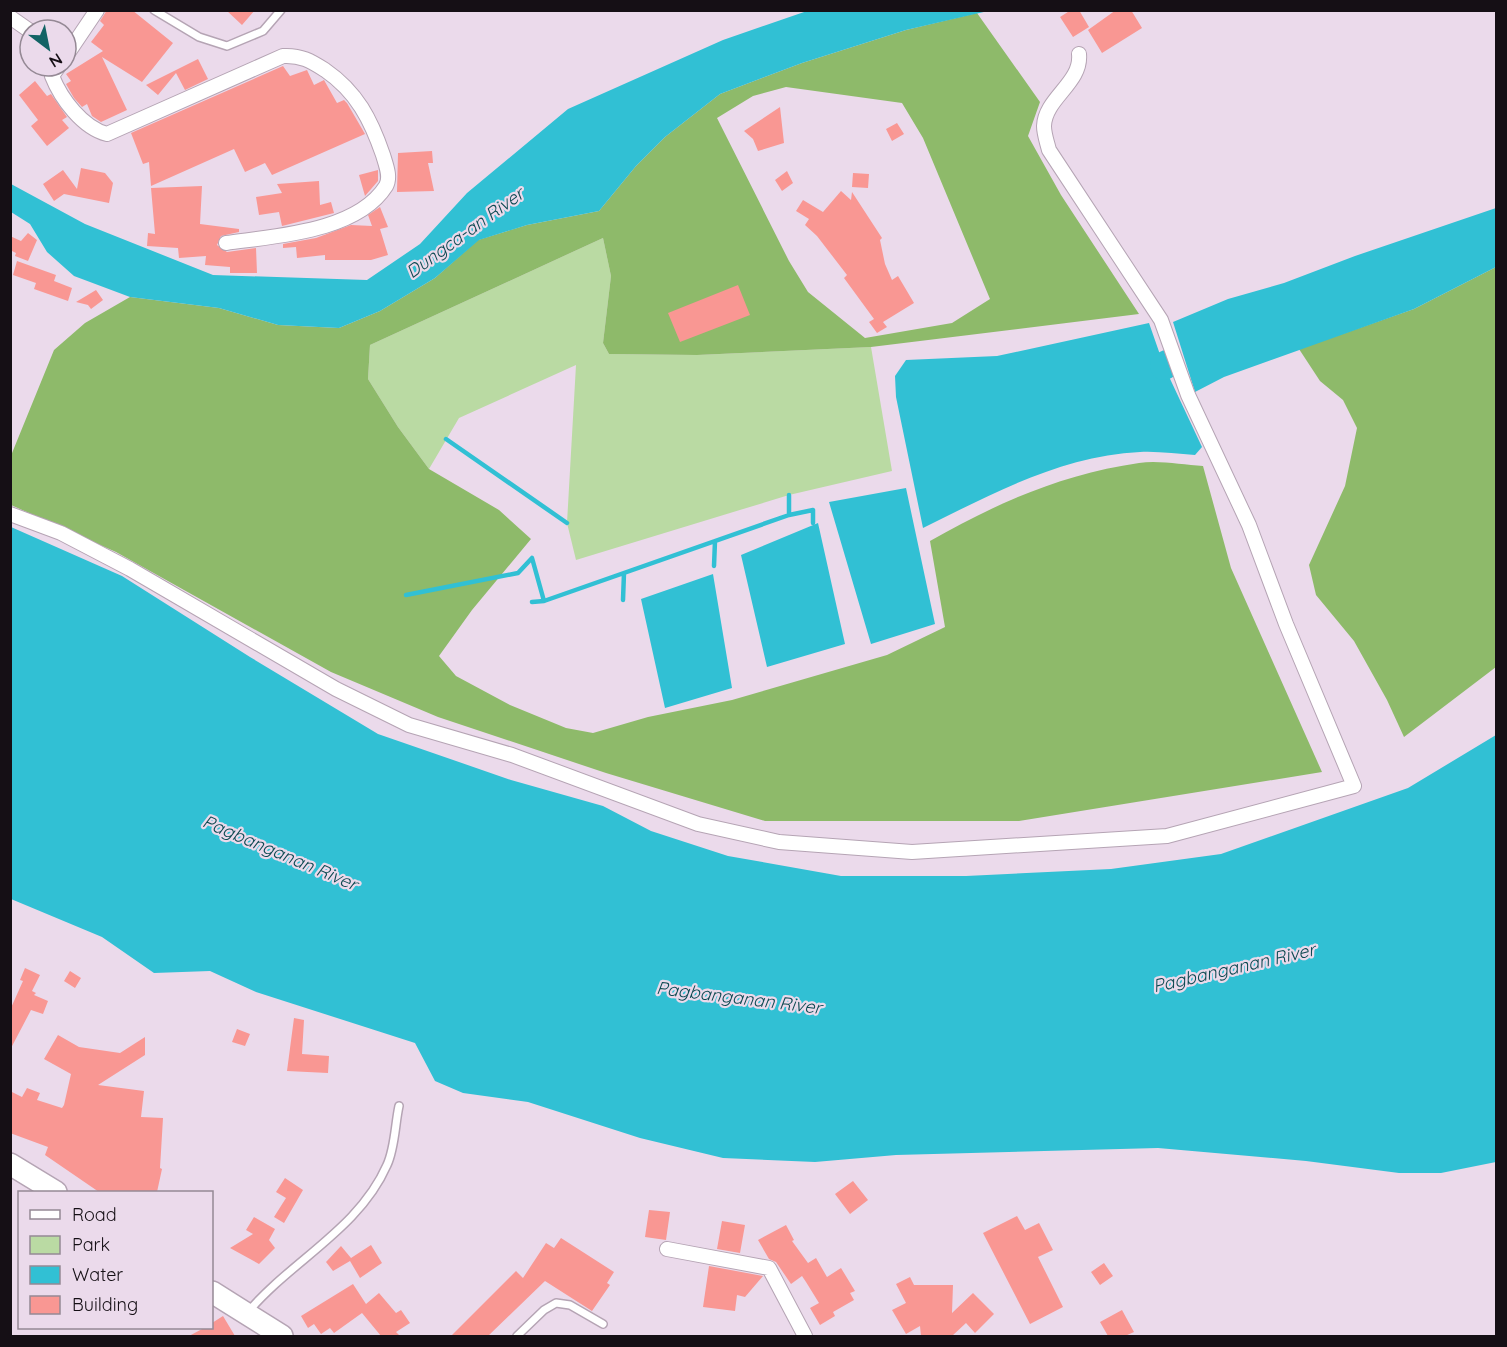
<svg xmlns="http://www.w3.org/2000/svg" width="1507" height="1347" font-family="Quicksand,sans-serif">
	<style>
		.green { fill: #badaa3 }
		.forest { fill: #8eba6a; fill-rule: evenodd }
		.water { fill: #31c0d4 }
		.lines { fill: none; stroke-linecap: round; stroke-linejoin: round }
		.stream { stroke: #31c0d4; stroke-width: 4.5 }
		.river { stroke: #31c0d4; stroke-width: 28 }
		.building { fill: #f99793 }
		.lane-casing { stroke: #b5a4b4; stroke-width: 10 }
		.street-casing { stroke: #b5a4b4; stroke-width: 16 }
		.primary-casing { stroke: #b5a4b4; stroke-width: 24 }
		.lane { stroke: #fff; stroke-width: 7 }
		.street { stroke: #fff; stroke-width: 14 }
		.primary { stroke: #fff; stroke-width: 21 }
		.labels { text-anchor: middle; stroke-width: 4.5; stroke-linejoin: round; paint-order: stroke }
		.water-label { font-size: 18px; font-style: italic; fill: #0c4951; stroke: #ebdaeb }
	</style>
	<rect width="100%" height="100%" fill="#ebdaeb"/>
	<!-- green -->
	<path class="green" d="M 603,238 L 611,276 L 603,343 L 609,354 L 697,355 L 871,347 L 892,471 L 789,495 L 576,560 L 567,523 L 576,365 L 459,418 L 429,469 L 398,427 L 368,379 L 370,345 Z"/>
	<!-- forest -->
	<path class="forest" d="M 977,13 L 1040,102 L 1028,136 L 1061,195 L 1139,314 L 871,347 L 697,355 L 609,354 L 603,343 L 611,276 L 603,238 L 370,345 L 368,379 L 398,427 L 429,469 L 499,510 L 531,539 L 472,610 L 439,656 L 456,676 L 510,705 L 566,728 L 593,733 L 648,717 L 732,700 L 887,655 L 945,627 L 930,541 C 997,503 1062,474 1139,463 C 1159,460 1183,465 1203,466 L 1231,568 L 1322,772 L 1019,821 L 765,821 L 606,773 L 438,717 L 331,672 L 116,552 L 11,505 L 10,458 L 54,350 L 85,323 L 130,297 L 219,308 L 278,325 L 339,328 L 380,311 L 435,278 L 478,240 L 527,225 L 599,211 L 636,166 L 665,137 L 720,94 L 802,63 L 906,30 ZM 786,87 L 902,103 L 923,138 L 990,299 L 952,323 L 865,338 L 808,292 L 789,261 L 717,118 L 753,96 Z
		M 1496,267 L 1496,667 L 1404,737 L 1387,700 L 1354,641 L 1316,595 L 1309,565 L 1345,486 L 1357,428 L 1343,400 L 1320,381 L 1299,349 L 1414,309 Z"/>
	<!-- water -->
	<path class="water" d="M 807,11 L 988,11 L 906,30 L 802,63 L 720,94 L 665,137 L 636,166 L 599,211 L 527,225 L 479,240 L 435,278 L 380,311 L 339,328 L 278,325 L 219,308 L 130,297 L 74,276 L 47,252 L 30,224 L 11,212 L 11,184 L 85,224 L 213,275 L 367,280 L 420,244 L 467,193 L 568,109 L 723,40 Z
		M 1496,208 L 1496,267 L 1414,309 L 1224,377 L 1195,392 L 1173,322 L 1228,299 L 1284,283 L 1355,256 Z
		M 1149,323 L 1164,366 L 1202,447 L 1195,455 C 1177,454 1158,451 1140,452 C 1061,456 992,494 923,528 L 896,397 L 895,376 L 906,360 L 997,356 Z
		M 906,488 L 935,624 L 871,644 L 829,502 Z
		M 818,523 L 845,644 L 767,667 L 741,555 Z
		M 11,527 L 122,576 L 250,657 L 378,734 L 511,780 L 603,806 L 651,831 L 728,856 L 841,876 L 966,876 L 1111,869 L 1221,854 L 1408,788 L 1496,735 L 1496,1162 L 1441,1173 L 1399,1173 L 1306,1161 L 1158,1148 L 896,1155 L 815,1162 L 723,1158 L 640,1138 L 528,1102 L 463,1093 L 435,1081 L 415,1043 L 256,992 L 210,971 L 154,973 L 102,937 L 11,899 Z
		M 713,574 L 732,688 L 665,708 L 641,599 Z"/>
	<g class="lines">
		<!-- stream -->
		<path class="stream" d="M 446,439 L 567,523
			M 789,515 L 813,510 L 813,523
			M 714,566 L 715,541
			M 406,595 L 518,573 L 532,558 L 544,601 L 789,515 L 789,495
			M 623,600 L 624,573
			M 532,602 L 544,601"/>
		<!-- river -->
		<path class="river" d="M 1164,366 L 1167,364"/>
	</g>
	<!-- building -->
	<path class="building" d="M 107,10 L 132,10 L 173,43 L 142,82 L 102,57 L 127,110 L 101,122 L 92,116 L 87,104 L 82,107 L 74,98 L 66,84 L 71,81 L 66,74 L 103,51 L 91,42 L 104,25 L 100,21 Z
		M 226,10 L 255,10 L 242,25 Z
		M 1071,10 L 1079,10 L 1089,27 L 1073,37 L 1060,17 Z
		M 1116,10 L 1131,10 L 1142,28 L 1102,53 L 1088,30 Z
		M 198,59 L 208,79 L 185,90 L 176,73 L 158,95 L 146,85 Z
		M 283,66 L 290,76 L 307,70 L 314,85 L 324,80 L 337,103 L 344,100 L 347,103 L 365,134 L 272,175 L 265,163 L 245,172 L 234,149 L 151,186 L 149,162 L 143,164 L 131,133 Z
		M 35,81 L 47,96 L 51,94 L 67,117 L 62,120 L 69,128 L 47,146 L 31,126 L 38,120 L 19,95 Z
		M 780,107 L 784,143 L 758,151 L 753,139 L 744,131 Z
		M 897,123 L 904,134 L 892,141 L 886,129 Z
		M 432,151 L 433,163 L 428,163 L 434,191 L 397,192 L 398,153 Z
		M 81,168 L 105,173 L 113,183 L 109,203 L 64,194 L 54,201 L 43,184 L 63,170 L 77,189 Z
		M 378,170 L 378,181 L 365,196 L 359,175 Z
		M 787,171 L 793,183 L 782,191 L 775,180 Z
		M 853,173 L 869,174 L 868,188 L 852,187 Z
		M 319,181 L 320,205 L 331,202 L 334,213 L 282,226 L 279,212 L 259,215 L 256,197 L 282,193 L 277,184 Z
		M 202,186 L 200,224 L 239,229 L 239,232 L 221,236 L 217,245 L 227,252 L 256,248 L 257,273 L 230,273 L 230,267 L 205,265 L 206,256 L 179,258 L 178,248 L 147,246 L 148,233 L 155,234 L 151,188 Z
		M 841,191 L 851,200 L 852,192 L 882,238 L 880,240 L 885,264 L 892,280 L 898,276 L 914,303 L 883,322 L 887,327 L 877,333 L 869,322 L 874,319 L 844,278 L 847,275 L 817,236 L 805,225 L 809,219 L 796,211 L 803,200 L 823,212 Z
		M 380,207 L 388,227 L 380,229 L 388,255 L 371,260 L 325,260 L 325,255 L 297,258 L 296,247 L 283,248 L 283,244 L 316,238 L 351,225 L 372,226 L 368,215 Z
		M 28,233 L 37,240 L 28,261 L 15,256 L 16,253 L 10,250 L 10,236 L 21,241 Z
		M 17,261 L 56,275 L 54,281 L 72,288 L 68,301 L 34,289 L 36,283 L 13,275 Z
		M 738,285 L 750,315 L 680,342 L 668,313 Z
		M 96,290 L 103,300 L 91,309 L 88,305 L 76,302 Z
		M 25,968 L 40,975 L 32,991 L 36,993 L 34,995 L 48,1001 L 43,1014 L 31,1010 L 10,1050 L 10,1010 L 23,981 L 20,980 Z
		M 70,971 L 81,978 L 75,988 L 64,981 Z
		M 294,1018 L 304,1020 L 302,1054 L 329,1056 L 328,1073 L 287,1071 Z
		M 237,1029 L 250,1034 L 245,1046 L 232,1042 Z
		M 58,1035 L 79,1047 L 120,1053 L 145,1037 L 145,1055 L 98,1085 L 144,1091 L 141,1117 L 163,1118 L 160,1168 L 162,1169 L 157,1192 L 99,1192 L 45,1155 L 48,1147 L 10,1133 L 10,1091 L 22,1097 L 27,1088 L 40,1093 L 37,1100 L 62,1108 L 64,1105 L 71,1074 L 44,1059 Z
		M 285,1178 L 303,1190 L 284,1223 L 274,1217 L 286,1198 L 276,1192 Z
		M 853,1181 L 868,1200 L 850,1214 L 835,1194 Z
		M 649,1210 L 670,1212 L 666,1240 L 645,1237 Z
		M 1017,1216 L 1025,1230 L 1039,1223 L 1053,1250 L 1038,1257 L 1063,1307 L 1030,1324 L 983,1233 Z
		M 254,1217 L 275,1229 L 269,1240 L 275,1248 L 259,1264 L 230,1248 L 253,1234 L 246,1230 Z
		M 722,1221 L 745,1225 L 740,1253 L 717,1249 Z
		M 786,1225 L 794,1240 L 792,1241 L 808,1263 L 816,1258 L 827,1277 L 841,1268 L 855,1291 L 850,1293 L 854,1300 L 833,1312 L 835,1316 L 820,1325 L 810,1308 L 819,1303 L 806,1282 L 802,1276 L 791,1284 L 776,1262 L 769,1259 L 758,1240 Z
		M 561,1238 L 614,1272 L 607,1283 L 610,1285 L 592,1311 L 545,1281 L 488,1336 L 451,1336 L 516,1271 L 523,1278 L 546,1243 L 554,1248 Z
		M 371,1245 L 382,1263 L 360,1278 L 350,1261 L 333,1271 L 326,1262 L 341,1246 L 351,1258 Z
		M 1104,1263 L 1113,1276 L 1100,1285 L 1091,1272 Z
		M 709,1266 L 763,1276 L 745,1297 L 737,1295 L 735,1311 L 703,1307 Z
		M 910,1277 L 914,1285 L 953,1285 L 952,1313 L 973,1293 L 994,1314 L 975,1333 L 966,1323 L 952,1336 L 921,1336 L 920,1326 L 906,1334 L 892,1310 L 906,1303 L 896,1284 Z
		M 353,1284 L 366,1304 L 379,1293 L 396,1313 L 401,1310 L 410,1323 L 396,1332 L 400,1336 L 381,1336 L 362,1313 L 334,1333 L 330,1328 L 321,1334 L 314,1324 L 308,1328 L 301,1316 Z
		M 1122,1310 L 1134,1332 L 1125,1336 L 1108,1336 L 1100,1322 Z
		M 223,1316 L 235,1336 L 189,1336 L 204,1328 L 212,1328 L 212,1323 Z"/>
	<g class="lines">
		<!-- lane casing -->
		<g class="lane-casing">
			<path id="lane" d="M 154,10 L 199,37 L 227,46 L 263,31 L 281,10
				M 248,1312 C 292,1260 359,1229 387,1165 C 395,1148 395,1124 399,1106
				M 517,1336 L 544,1310 L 556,1303 L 570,1305 L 603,1324"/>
		</g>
		<!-- street casing -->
		<g class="street-casing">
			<path id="street" d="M 10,17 L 30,31
				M 66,56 L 97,10
				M 59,66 L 52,76 C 61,99 83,128 107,134 L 283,56 C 301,55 311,61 325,70 C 357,92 371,120 383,155 C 386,165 391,177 386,186 C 357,232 275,236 226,243
				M 10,514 L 61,533 L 130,569 L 336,689 L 409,725 L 512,755 L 698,824 L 779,842 L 912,852 L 1167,836 L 1354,786 L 1286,624 L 1249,525 L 1188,395 L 1161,320 L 1049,150 C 1047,142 1044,134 1044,126 C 1045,98 1082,83 1079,54
				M 667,1249 L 769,1268 L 805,1336"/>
		</g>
		<!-- primary casing -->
		<g class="primary-casing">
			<path id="primary" d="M 10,1164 L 56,1192
				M 212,1292 L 282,1336"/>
		</g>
		<!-- lane -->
		<use href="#lane" class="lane"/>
		<!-- street -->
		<use href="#street" class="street"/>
		<!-- primary -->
		<use href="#primary" class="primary"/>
	</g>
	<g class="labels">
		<!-- water labels -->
		<g class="water-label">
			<text transform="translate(465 233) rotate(-36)" y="6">Dungca-an River</text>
			<text transform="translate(280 853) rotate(23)" y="6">Pagbanganan River</text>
			<text transform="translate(1234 968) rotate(-13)" y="6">Pagbanganan River</text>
			<text transform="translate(739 998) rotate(7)" y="6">Pagbanganan River</text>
		</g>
	</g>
	<!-- border -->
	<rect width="1507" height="1347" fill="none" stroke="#150f15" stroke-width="24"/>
	<!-- legend -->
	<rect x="18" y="1191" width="195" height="138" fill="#ebdaeb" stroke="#958995" stroke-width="1.5"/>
	<rect x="30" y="1210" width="30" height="9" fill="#ffffff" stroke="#958995" stroke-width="1.5"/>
	<text x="72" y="1221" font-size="18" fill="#150f15">Road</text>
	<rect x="30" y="1236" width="30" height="18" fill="#badaa3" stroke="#958995" stroke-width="1.5"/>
	<text x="72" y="1251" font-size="18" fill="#150f15">Park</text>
	<rect x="30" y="1266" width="30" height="18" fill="#31c0d4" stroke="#958995" stroke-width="1.5"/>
	<text x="72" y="1281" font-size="18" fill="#150f15">Water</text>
	<rect x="30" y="1296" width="30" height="18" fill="#f99793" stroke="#958995" stroke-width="1.5"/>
	<text x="72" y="1311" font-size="18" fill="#150f15">Building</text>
	<!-- north arrow -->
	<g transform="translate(48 48) rotate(148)"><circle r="28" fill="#ebdaeb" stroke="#958995" stroke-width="1.5"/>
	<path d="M0-4.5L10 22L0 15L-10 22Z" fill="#136365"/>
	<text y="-9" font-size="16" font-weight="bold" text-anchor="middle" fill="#150f15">N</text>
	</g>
</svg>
